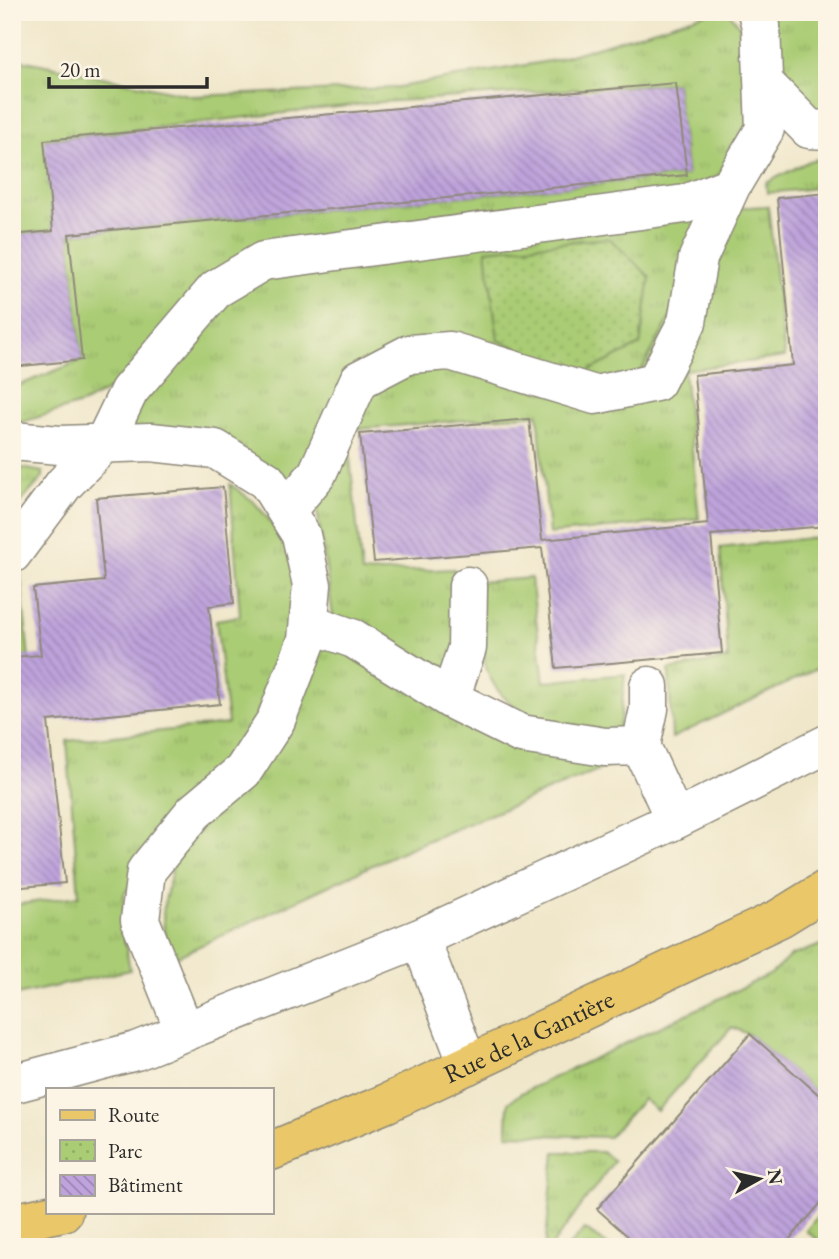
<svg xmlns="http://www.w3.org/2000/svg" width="839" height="1259" font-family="'EB Garamond',serif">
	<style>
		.grass { fill: url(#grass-tufts); stroke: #6a7c50; stroke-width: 2 }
		.park { fill: url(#park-dots); stroke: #6a7c50; stroke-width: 2 }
		.building { fill: url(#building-back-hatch) }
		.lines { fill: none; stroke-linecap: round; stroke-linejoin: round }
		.minor-casing { stroke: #8e897a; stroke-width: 41 }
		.major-casing { stroke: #8e897a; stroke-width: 41 }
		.minor { stroke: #fff; stroke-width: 38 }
		.major { stroke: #eac769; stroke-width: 38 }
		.labels { text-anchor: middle; stroke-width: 6; stroke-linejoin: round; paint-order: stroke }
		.street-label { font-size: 26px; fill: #2b2b2b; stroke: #fcf5e5 }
	</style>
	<defs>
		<pattern id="grass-tufts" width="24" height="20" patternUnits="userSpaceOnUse" patternTransform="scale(1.75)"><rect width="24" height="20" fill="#aacc75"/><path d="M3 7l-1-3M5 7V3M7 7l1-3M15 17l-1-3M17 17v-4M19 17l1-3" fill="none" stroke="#92af65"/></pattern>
		<pattern id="park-dots" width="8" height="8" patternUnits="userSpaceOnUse" patternTransform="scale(1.75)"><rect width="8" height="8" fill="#aacc75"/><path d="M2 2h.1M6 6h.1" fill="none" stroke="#92af65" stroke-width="1.8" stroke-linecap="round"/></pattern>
		<pattern id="building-back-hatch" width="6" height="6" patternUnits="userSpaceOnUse" patternTransform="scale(1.75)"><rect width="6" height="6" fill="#bea3dc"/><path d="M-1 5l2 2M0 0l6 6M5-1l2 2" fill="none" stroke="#9b85b3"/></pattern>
	</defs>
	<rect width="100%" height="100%" fill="#fcf5e5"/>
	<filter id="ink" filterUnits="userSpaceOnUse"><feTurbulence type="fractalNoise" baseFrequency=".0143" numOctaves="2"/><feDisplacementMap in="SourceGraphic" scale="14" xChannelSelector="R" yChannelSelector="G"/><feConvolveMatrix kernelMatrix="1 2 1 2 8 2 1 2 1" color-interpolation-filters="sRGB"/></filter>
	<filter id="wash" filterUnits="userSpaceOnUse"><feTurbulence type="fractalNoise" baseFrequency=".00686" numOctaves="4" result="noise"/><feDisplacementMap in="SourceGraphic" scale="28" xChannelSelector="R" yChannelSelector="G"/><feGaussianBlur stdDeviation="1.57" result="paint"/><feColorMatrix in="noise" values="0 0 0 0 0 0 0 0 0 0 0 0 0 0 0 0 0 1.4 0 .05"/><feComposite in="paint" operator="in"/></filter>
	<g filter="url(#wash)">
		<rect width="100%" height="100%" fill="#f0e7ca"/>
		<!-- grass -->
		<path class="grass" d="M 711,12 L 729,12 L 740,27 L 749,121 L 719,175 L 681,197 L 257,249 L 119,384 L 84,403 L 16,424 L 15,387 L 82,360 L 69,234 L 687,175 L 676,83 L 382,102 L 46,140 L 53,231 L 12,235 L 12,58 L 193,96 L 393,88 L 555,60 Z
			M 772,12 L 827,12 L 827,120 C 807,112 781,66 775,45 C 772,35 773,23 772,12 Z
			M 827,157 L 827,187 L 767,193 L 766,183 L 809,161 Z
			M 713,202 L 678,319 L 650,370 L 597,384 L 408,343 L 290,496 L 126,429 L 143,393 L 220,304 L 265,276 Z
			M 768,206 L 785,357 L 684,370 L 699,519 L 549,534 L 538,414 L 347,430 L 362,573 L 454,569 L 458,651 L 444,686 L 333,616 L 315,497 L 364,387 L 414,362 L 620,409 L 730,208 Z
			M 12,466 L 43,472 L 43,477 L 12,512 Z
			M 230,484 L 254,502 L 284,537 L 301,590 L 267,718 L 124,894 L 123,932 L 130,970 L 12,996 L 12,905 L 79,896 L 67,741 L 228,724 L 216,620 L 240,616 Z
			M 827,536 L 827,664 L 672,738 L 669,670 L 728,659 L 720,548 Z
			M 19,559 L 32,689 L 12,692 L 12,570 Z
			M 531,578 L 544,682 L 625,674 L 619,733 C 569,724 500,724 485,663 C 478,639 481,608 480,582 Z
			M 318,639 L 620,761 L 407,849 L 174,958 L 164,931 L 163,909 L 174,862 Z
			M 827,943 L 827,1102 L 750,1035 L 732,1027 L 657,1111 L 643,1099 L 609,1137 L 507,1134 L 508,1103 L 521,1093 L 771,974 L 790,956 Z
			M 555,1152 L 602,1152 L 614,1161 L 551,1247 L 545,1247 Z
			M 827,1204 L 827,1247 L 806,1231 Z
			M 585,1229 L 611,1247 L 568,1247 Z"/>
		<!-- park -->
		<path class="park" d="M 609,238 L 650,277 L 640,345 L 581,375 L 498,340 L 486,250 Z"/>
		<g id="blocks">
			<!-- building -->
			<path class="building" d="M 676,83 L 687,175 L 69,234 L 82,360 L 12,367 L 12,235 L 53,231 L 44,140 Z
				M 827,193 L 827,526 L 711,535 L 722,653 L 556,668 L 542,548 L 374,562 L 360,434 L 529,419 L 542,540 L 708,524 L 694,375 L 793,365 L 777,198 Z
				M 223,487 L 234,603 L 209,606 L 220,704 L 48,721 L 65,883 L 12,888 L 12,657 L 41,655 L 33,588 L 104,581 L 96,498 Z
				M 750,1034 L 827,1102 L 827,1196 L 783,1247 L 640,1247 L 597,1209 Z"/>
		</g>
	</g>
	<g filter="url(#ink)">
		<use href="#blocks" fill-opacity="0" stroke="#8e897a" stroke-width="2"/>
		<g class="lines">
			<!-- minor casing -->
			<g class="minor-casing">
				<path id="minor" d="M 765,84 L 809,129 L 827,130
					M 12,441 L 60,445 L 151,442 L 215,449 L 267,481 L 301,535 L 312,585 L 307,640 L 276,720 L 243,771 L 194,812 L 146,871 L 140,920 L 185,1032
					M 286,511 L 317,474 L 359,380 L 409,354 L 450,351 L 595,395 L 656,382 L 687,322 L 698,258 L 731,186
					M 12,554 L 64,484 L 104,443 L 129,391 L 216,289 L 263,261 L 685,204 L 731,186 L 765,129 L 761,26 L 757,12
					M 309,623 L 354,639 L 450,699 L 521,734 L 605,747 L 641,746
					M 649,686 L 649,709 L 641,746 L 675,820
					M 450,699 L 467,648 L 468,586
					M 420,938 L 468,1065
					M 12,1084 L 136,1051 L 420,938 L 675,820 L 827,744"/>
			</g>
			<!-- major casing -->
			<g class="major-casing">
				<g id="major">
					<path id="s1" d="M 271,1151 L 387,1103 L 780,918 L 827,889"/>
					<path d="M 12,1223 L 63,1212"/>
				</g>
			</g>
			<!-- minor -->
			<use href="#minor" class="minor"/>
			<!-- major -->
			<use href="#major" class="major"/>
		</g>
	</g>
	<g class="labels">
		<!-- street labels -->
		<g class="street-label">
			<text dy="9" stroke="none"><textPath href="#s1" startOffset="282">Rue de la Gantière</textPath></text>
		</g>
	</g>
	<!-- margin -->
	<rect width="839" height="1259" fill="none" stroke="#fcf5e5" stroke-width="42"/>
	<!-- legend -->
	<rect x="46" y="1088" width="228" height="126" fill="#fcf5e5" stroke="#a8a49b" stroke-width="2"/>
	<rect x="60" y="1110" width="35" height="10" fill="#eac769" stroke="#a8a49b" stroke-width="2"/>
	<text x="108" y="1122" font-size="21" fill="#2b2b2b">Route</text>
	<rect x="60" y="1140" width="35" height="21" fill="url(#park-dots)" stroke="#a8a49b" stroke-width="2"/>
	<text x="108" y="1158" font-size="21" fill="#2b2b2b">Parc</text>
	<rect x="60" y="1175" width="35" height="21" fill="url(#building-back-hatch)" stroke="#a8a49b" stroke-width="2"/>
	<text x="108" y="1192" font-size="21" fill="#2b2b2b">Bâtiment</text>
	<!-- north arrow -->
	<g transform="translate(759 1179) rotate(82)" stroke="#fcf5e5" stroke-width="5" paint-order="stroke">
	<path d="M0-5L12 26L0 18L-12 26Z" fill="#2b2b2b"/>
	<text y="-10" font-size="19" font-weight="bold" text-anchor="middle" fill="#2b2b2b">N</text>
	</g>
	<!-- scale -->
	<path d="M49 77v10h158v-10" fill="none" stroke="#2b2b2b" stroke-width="3.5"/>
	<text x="60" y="77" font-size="21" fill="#2b2b2b" stroke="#fcf5e5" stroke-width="5" paint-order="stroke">20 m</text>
</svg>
